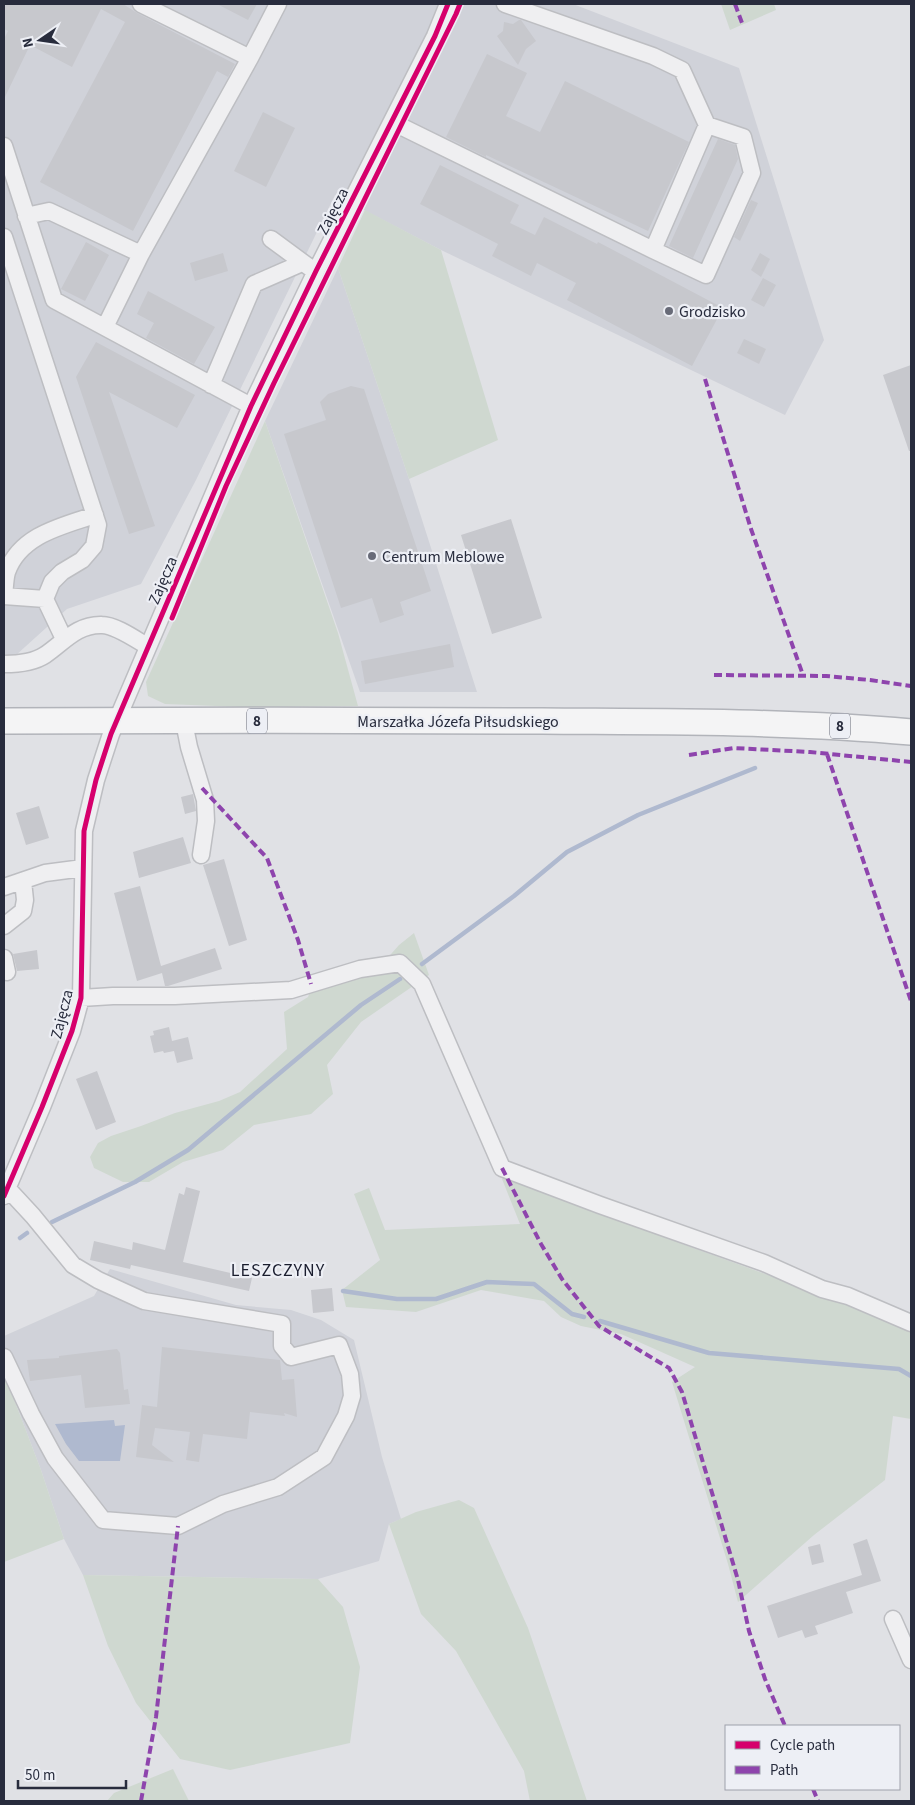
<svg xmlns="http://www.w3.org/2000/svg" width="915" height="1805" font-family="'Source Sans 3',sans-serif">
	<style>
		.built { fill: #d0d2d9 }
		.green { fill: #cfd8d0 }
		.water { fill: #afb9cf }
		.lines { fill: none; stroke-linecap: round; stroke-linejoin: round }
		.stream { stroke: #afb9cf; stroke-width: 4.5 }
		.building { fill: #c7c8cd }
		.minor-casing { stroke: #bdbec2; stroke-width: 19 }
		.highway-casing { stroke: #b2b4ba; stroke-width: 28 }
		.minor { stroke: #efeff1; stroke-width: 16 }
		.highway { stroke: #f4f4f5; stroke-width: 25 }
		.quiet { stroke: #8e44ad; stroke-width: 4; stroke-dasharray: 8 4; stroke-linecap: butt }
		.cycleway-casing { stroke: #edeff5; stroke-width: 8 }
		.cycleway { stroke: #d6006c; stroke-width: 5 }
		.poi-dot { fill: #686b78; stroke: #edeff5; stroke-width: 2 }
		.labels { text-anchor: middle; stroke-width: 4.5; stroke-linejoin: round; paint-order: stroke }
		.shield { fill: #edeff5; stroke: #636674; stroke-width: 1 }
		.shield-label { font-size: 15px; font-weight: bold; fill: #282c3d }
		.street-label { font-size: 16px; fill: #282c3d; stroke: #edeff5 }
		.poi-label { font-size: 16px; fill: #282c3d; stroke: #edeff5; text-anchor: start }
		.neighbourhood-label { font-size: 18px; letter-spacing: 1px; fill: #1a1d2e; stroke: #edeff5 }
	</style>
	<rect width="100%" height="100%" fill="#e0e1e5"/>
	<!-- built -->
	<path class="built" d="M 4,4 L 573,4 L 739,68 L 824,340 L 785,415 L 441,250 L 335,195 L 196,480 L 141,584 L 67,609 L 15,656 L 4,656 Z
		M 338,268 L 409,479 L 477,692 L 360,692 L 265,421 Z
		M 110,1269 L 236,1305 L 291,1310 L 321,1320 L 354,1340 L 382,1457 L 401,1519 L 389,1524 L 379,1561 L 318,1579 L 83,1575 L 64,1539 L 41,1470 L 4,1373 L 4,1336 L 94,1296 Z"/>
	<!-- green -->
	<path class="green" d="M 721,4 L 774,4 L 776,10 L 730,30 Z
		M 365,210 L 441,250 L 498,440 L 409,479 L 338,268 Z
		M 265,421 L 338,633 L 358,706 L 242,707 L 165,704 L 148,696 L 146,682 Z
		M 414,933 L 429,975 L 361,1022 L 327,1065 L 333,1094 L 311,1114 L 254,1125 L 223,1150 L 183,1162 L 149,1182 L 123,1182 L 94,1168 L 90,1157 L 98,1143 L 111,1136 L 141,1126 L 175,1113 L 219,1101 L 240,1092 L 287,1049 L 284,1012 L 308,997 L 315,979 L 384,962 L 399,945 Z
		M 511,1175 L 685,1245 L 840,1301 L 911,1331 L 911,1419 L 893,1416 L 885,1480 L 814,1535 L 738,1602 L 728,1564 L 672,1382 L 695,1367 L 621,1334 L 581,1326 L 561,1317 L 544,1301 L 481,1290 L 416,1312 L 346,1307 L 342,1290 L 380,1260 L 354,1194 L 369,1188 L 385,1230 L 520,1224 L 502,1179 Z
		M 4,1373 L 41,1470 L 64,1539 L 4,1562 Z
		M 459,1500 L 474,1508 L 528,1628 L 587,1801 L 530,1801 L 524,1771 L 456,1651 L 421,1614 L 389,1524 L 416,1512 Z
		M 83,1575 L 318,1579 L 343,1607 L 360,1667 L 350,1743 L 230,1770 L 180,1759 L 136,1703 L 108,1646 Z
		M 173,1769 L 189,1801 L 107,1801 L 114,1793 Z"/>
	<!-- water -->
	<path class="water" d="M 114,1420 L 115,1426 L 125,1425 L 120,1461 L 79,1461 L 66,1444 L 55,1424 Z"/>
	<g class="lines">
		<!-- stream -->
		<path class="stream" d="M 422,964 L 514,896 L 567,852 L 638,815 L 755,768
			M 52,1222 L 135,1182 L 188,1150 L 361,1005 L 400,979
			M 20,1238 L 27,1233
			M 343,1291 L 397,1299 L 436,1299 L 487,1282 L 534,1284 L 572,1314 L 584,1317
			M 600,1321 L 709,1353 L 899,1369 L 911,1376"/>
	</g>
	<!-- building -->
	<path class="building" d="M 6,4 L 123,4 L 137,13 L 235,64 L 228,77 L 217,71 L 133,231 L 40,182 L 125,22 L 101,9 L 72,67 L 30,45 L 4,99 L 4,39 L 8,31 L 4,29 L 4,9 Z
		M 217,4 L 257,4 L 248,20 Z
		M 519,20 L 521,20 L 536,41 L 526,49 L 518,65 L 497,36 L 503,31 L 504,22 L 513,24 Z
		M 487,54 L 527,73 L 506,116 L 540,132 L 565,81 L 689,142 L 648,231 L 486,155 L 486,157 L 446,137 Z
		M 263,112 L 295,128 L 266,187 L 234,171 Z
		M 718,139 L 735,145 L 738,159 L 693,258 L 669,246 Z
		M 440,165 L 519,205 L 510,223 L 535,235 L 544,217 L 597,244 L 598,242 L 723,308 L 692,366 L 567,300 L 576,283 L 537,263 L 531,276 L 492,256 L 498,244 L 420,204 Z
		M 751,200 L 758,203 L 740,241 L 734,237 Z
		M 86,242 L 109,255 L 85,301 L 61,289 Z
		M 223,253 L 228,271 L 195,281 L 190,263 Z
		M 760,253 L 770,259 L 761,277 L 751,270 Z
		M 763,278 L 776,285 L 764,307 L 751,300 Z
		M 148,291 L 215,327 L 194,364 L 146,338 L 154,323 L 137,314 Z
		M 744,339 L 766,349 L 759,364 L 737,353 Z
		M 96,342 L 195,395 L 177,428 L 109,392 L 155,526 L 129,534 L 76,377 Z
		M 911,365 L 911,451 L 909,451 L 883,375 Z
		M 351,386 L 364,389 L 431,591 L 400,602 L 404,615 L 380,623 L 372,598 L 341,608 L 284,434 L 326,420 L 320,402 L 328,394 Z
		M 511,519 L 542,618 L 492,634 L 461,535 Z
		M 450,644 L 454,667 L 365,684 L 361,661 Z
		M 193,794 L 196,811 L 185,814 L 181,797 Z
		M 39,806 L 49,838 L 26,845 L 16,813 Z
		M 183,837 L 191,863 L 139,878 L 133,852 Z
		M 224,859 L 247,940 L 229,946 L 203,865 Z
		M 140,886 L 161,966 L 215,948 L 222,969 L 168,986 L 165,986 L 162,973 L 137,981 L 114,893 Z
		M 37,950 L 39,969 L 17,971 L 13,954 Z
		M 169,1027 L 172,1041 L 188,1037 L 193,1059 L 177,1063 L 174,1051 L 164,1053 L 163,1051 L 154,1053 L 150,1036 L 154,1035 L 153,1031 Z
		M 97,1071 L 116,1122 L 96,1130 L 76,1079 Z
		M 186,1187 L 200,1191 L 183,1262 L 252,1278 L 249,1291 L 131,1265 L 130,1269 L 90,1260 L 94,1241 L 132,1250 L 133,1242 L 165,1250 L 179,1193 L 184,1195 Z
		M 332,1288 L 334,1311 L 313,1313 L 311,1290 Z
		M 162,1347 L 280,1360 L 282,1380 L 294,1379 L 297,1417 L 284,1413 L 285,1416 L 250,1412 L 247,1439 L 203,1434 L 199,1462 L 186,1460 L 190,1432 L 155,1428 L 152,1445 L 174,1462 L 136,1457 L 142,1405 L 157,1407 Z
		M 117,1349 L 120,1353 L 124,1390 L 128,1389 L 130,1404 L 85,1408 L 81,1375 L 30,1381 L 27,1360 L 59,1358 L 59,1356 Z
		M 867,1539 L 881,1581 L 846,1592 L 853,1613 L 815,1626 L 818,1634 L 805,1638 L 802,1630 L 778,1638 L 767,1606 L 862,1575 L 853,1544 Z
		M 820,1544 L 824,1562 L 812,1565 L 808,1547 Z"/>
	<g class="lines">
		<!-- minor casing -->
		<g class="minor-casing">
			<path id="minor" d="M 141,4 L 250,58
				M 505,4 L 653,56 L 682,70 L 707,125
				M 392,122 L 653,250 L 706,275 L 752,173 L 743,137 L 707,125 L 653,250
				M 4,146 L 54,300 L 251,406
				M 26,216 L 49,211 L 141,254
				M 4,237 L 98,525 L 94,546 L 82,560 L 62,572 L 52,582 L 45,599 L 64,639
				M 271,239 L 309,267
				M 105,327 L 141,254 L 250,58 L 278,4
				M 211,385 L 254,284 L 302,263
				M 45,599 L 4,596 C 5,588 5,579 7,572 C 20,535 62,526 95,515
				M 4,664 C 17,664 33,663 45,655 C 63,643 77,624 102,625 C 115,625 135,639 147,646
				M 184,722 L 189,747 L 205,800 L 206,821 L 201,855
				M 4,887 L 45,873 L 83,868
				M 4,926 L 23,911 L 25,900 L 23,881
				M 4,958 L 7,972
				M 81,998 L 113,996 L 175,996 L 291,990 L 360,969 L 400,963 L 422,984 L 502,1168 L 600,1205 L 764,1263 L 822,1289 L 848,1296 L 911,1323
				M 4,1196 L 42,1107 L 72,1031 L 81,998 L 84,831 L 96,780 L 111,734 L 251,406 L 316,271 L 435,36 L 448,4
				M 4,1357 L 31,1414 L 55,1458 L 103,1520 L 178,1526 L 223,1504 L 278,1487 L 324,1457 L 346,1416 L 352,1396 L 350,1374 L 339,1345 L 291,1357 L 282,1346 L 282,1324 L 144,1301 L 98,1280 L 73,1265 L 33,1216 L 8,1189
				M 893,1619 L 911,1660"/>
		</g>
		<!-- highway casing -->
		<g class="highway-casing">
			<path id="highway" d="M 4,721 C 183,720 363,720 542,721 C 665,722 788,721 911,732"/>
		</g>
		<!-- minor -->
		<use href="#minor" class="minor"/>
		<!-- highway -->
		<use href="#highway" class="highway"/>
		<!-- quiet -->
		<path class="quiet" d="M 735,4 L 742,23
			M 705,379 L 751,529 L 803,675
			M 714,675 L 826,676 L 870,680 L 911,686
			M 827,754 L 911,1001
			M 689,755 L 734,748 L 810,752 L 911,762
			M 202,788 L 267,858 L 298,940 L 311,984
			M 502,1168 L 541,1244 L 562,1279 L 599,1326 L 669,1368 L 682,1392 L 738,1580 L 749,1631 L 765,1679 L 785,1726
			M 813,1789 L 818,1801
			M 141,1801 L 156,1717 L 178,1526"/>
		<!-- cycleway casing -->
		<g class="cycleway-casing">
			<path id="cycleway" d="M 172,618 L 226,486 L 274,383 L 456,14 L 460,4
				M 4,1196 L 42,1107 L 72,1031 L 81,998 L 84,831 L 96,780 L 111,734 L 251,406 L 316,271 L 435,36 L 448,4"/>
		</g>
		<!-- cycleway -->
		<use href="#cycleway" class="cycleway"/>
	</g>
	<!-- markers -->
	<g class="poi-dot">
		<circle cx="669" cy="311" r="5"/>
		<circle cx="372" cy="556" r="5"/>
	</g>
	<g class="labels">
		<!-- shield labels -->
		<g class="shield">
			<rect x="247" y="708.5" width="20" height="25" rx="4"/>
			<rect x="830" y="713.5" width="20" height="25" rx="4"/>
		</g>
		<g class="shield-label">
			<text x="257" y="726">8</text>
			<text x="840" y="731">8</text>
		</g>
		<!-- street labels -->
		<g class="street-label">
			<text transform="translate(332 211) rotate(-63)" y="6">Zajęcza</text>
			<text transform="translate(162 580) rotate(-67)" y="6">Zajęcza</text>
			<text x="458" y="727">Marszałka Józefa Piłsudskiego</text>
			<text transform="translate(61 1014) rotate(-76)" y="6">Zajęcza</text>
		</g>
		<!-- poi labels -->
		<g class="poi-label">
			<text x="679" y="317">Grodzisko</text>
			<text x="382" y="562">Centrum Meblowe</text>
		</g>
		<!-- neighbourhood labels -->
		<g class="neighbourhood-label">
			<text x="278" y="1276">LESZCZYNY</text>
		</g>
	</g>
	<!-- border -->
	<rect width="915" height="1805" fill="none" stroke="#282c3d" stroke-width="10"/>
	<!-- legend -->
	<rect x="725" y="1725" width="175" height="65" fill="#edeff5" stroke="#9ea1ab"/>
	<rect x="735" y="1741" width="25" height="8" fill="#d6006c" stroke="#9ea1ab"/>
	<text x="770" y="1750" font-size="15" fill="#282c3d">Cycle path</text>
	<rect x="735" y="1766" width="25" height="8" fill="#8e44ad" stroke="#9ea1ab"/>
	<text x="770" y="1775" font-size="15" fill="#282c3d">Path</text>
	<!-- north arrow -->
	<g transform="translate(40 40) rotate(257)" stroke="#edeff5" stroke-width="4" paint-order="stroke">
	<path d="M0-4L9 19L0 12L-9 19Z" fill="#282c3d"/>
	<text y="-8" font-size="14" font-weight="bold" text-anchor="middle" fill="#282c3d">N</text>
	</g>
	<!-- scale -->
	<path d="M18 1780v8h108v-8" fill="none" stroke="#282c3d" stroke-width="2.5"/>
	<text x="25" y="1780" font-size="15" fill="#282c3d" stroke="#edeff5" stroke-width="4" paint-order="stroke">50 m</text>
</svg>
